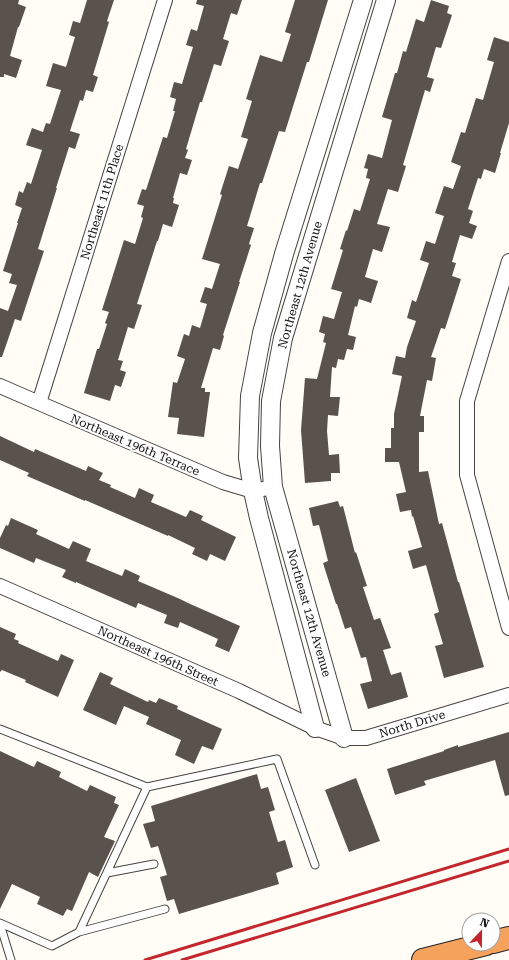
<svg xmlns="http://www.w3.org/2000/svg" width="509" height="960" font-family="'Roboto Serif',serif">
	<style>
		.building { fill: #5a524d }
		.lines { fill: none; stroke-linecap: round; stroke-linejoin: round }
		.service-casing { stroke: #444; stroke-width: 9 }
		.minor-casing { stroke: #444; stroke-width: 16 }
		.tertiary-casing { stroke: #444; stroke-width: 20 }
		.motorway-casing { stroke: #222; stroke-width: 24 }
		.service { stroke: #fff; stroke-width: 7 }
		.minor { stroke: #fff; stroke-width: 14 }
		.tertiary { stroke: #fff; stroke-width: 18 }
		.motorway { stroke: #f5a25d; stroke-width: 22 }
		.rail { stroke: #c4262e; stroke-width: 3 }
		.labels { text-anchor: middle; stroke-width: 4; stroke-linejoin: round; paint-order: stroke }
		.street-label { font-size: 12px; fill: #111; stroke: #fff }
	</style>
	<rect width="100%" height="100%" fill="#fffdf5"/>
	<!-- building -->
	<path class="building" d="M 0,0 L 19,0 L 18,4 L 26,7 L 19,27 L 18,27 L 10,56 L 22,60 L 16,78 L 4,74 L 4,77 L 0,77 Z
		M 87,0 L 114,0 L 107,21 L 109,22 L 93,75 L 98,77 L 93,92 L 86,90 L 83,101 L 80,100 L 70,131 L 80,134 L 75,149 L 69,147 L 56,188 L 57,188 L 38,249 L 44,251 L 21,321 L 15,319 L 2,357 L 0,357 L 0,308 L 8,311 L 17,285 L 9,283 L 12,274 L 3,271 L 18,223 L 17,223 L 22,208 L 15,205 L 19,191 L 23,193 L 27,182 L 31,184 L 42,150 L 26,145 L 32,128 L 43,132 L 46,123 L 50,124 L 61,90 L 46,86 L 53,63 L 66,67 L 75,37 L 69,35 L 73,21 L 80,23 Z
		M 197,0 L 242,0 L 237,15 L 231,13 L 223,39 L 229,41 L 221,66 L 214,64 L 202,102 L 200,102 L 186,149 L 188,150 L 185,158 L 192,160 L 187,175 L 180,173 L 173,198 L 174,198 L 173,203 L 179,205 L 172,227 L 163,224 L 158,241 L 157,241 L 137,304 L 142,305 L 134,329 L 128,327 L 118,360 L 123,361 L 120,370 L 126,372 L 121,387 L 115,385 L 110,401 L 84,393 L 97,349 L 99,349 L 107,324 L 105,323 L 109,312 L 102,310 L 124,240 L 135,244 L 143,218 L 141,217 L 144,206 L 137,204 L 142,189 L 146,190 L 163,137 L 167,138 L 175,111 L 173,111 L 176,99 L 170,97 L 174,82 L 182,84 L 193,47 L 186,45 L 191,29 L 197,31 L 204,6 L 196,4 Z
		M 295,0 L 328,0 L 309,62 L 307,62 L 285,132 L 279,131 L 262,183 L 260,183 L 247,226 L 254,228 L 249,244 L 251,245 L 239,282 L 240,282 L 223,335 L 224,336 L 220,350 L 213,348 L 201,388 L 205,388 L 205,392 L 210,392 L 204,437 L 177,434 L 179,418 L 168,417 L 173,382 L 177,383 L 185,359 L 177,356 L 184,334 L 189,336 L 192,325 L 200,328 L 207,304 L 200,302 L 205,287 L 212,289 L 220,264 L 202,259 L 222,195 L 220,194 L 229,166 L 238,169 L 248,139 L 241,137 L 252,101 L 246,99 L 260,55 L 282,62 L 291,34 L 285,32 Z
		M 431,0 L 449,6 L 447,13 L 452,15 L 441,48 L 436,47 L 427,77 L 434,79 L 430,92 L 425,90 L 403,165 L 406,166 L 398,192 L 388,189 L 377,224 L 390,227 L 382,252 L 373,249 L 365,277 L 378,281 L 371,303 L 359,299 L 357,307 L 355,306 L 348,335 L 356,337 L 353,350 L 347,349 L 344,360 L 338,359 L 336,368 L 332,367 L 330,397 L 340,397 L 338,416 L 328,415 L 327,431 L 329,455 L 339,454 L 340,473 L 331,473 L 331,481 L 305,483 L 301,430 L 305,378 L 317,379 L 326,343 L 323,342 L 325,334 L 319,332 L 323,316 L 334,319 L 342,292 L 331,289 L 343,250 L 340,249 L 346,230 L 347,231 L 354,209 L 360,211 L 370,179 L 366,178 L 368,169 L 364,168 L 368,154 L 382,158 L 392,120 L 382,117 L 395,73 L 397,73 L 403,51 L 406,52 L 416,19 L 424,22 Z
		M 494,37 L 509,42 L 509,123 L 500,153 L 501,153 L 495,173 L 484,169 L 481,179 L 478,178 L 468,209 L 473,211 L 469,223 L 477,226 L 472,239 L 460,235 L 452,262 L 456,263 L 452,276 L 461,279 L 445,329 L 441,328 L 431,357 L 436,358 L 432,381 L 427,380 L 420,416 L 424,416 L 424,432 L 419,432 L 419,472 L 428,471 L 439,524 L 442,523 L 458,582 L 459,582 L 484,667 L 444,678 L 435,646 L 443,644 L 434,614 L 439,612 L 426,565 L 413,569 L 408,551 L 422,547 L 413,516 L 412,517 L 411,510 L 400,512 L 396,494 L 406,492 L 399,462 L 385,462 L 385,448 L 391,448 L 391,428 L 394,428 L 394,414 L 402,376 L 392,374 L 396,356 L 405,358 L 407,347 L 416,321 L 407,318 L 412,300 L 416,302 L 429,263 L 420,260 L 426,241 L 435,244 L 444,216 L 435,213 L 444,186 L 453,189 L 461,166 L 451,162 L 461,132 L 465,133 L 476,98 L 483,100 L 494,62 L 487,60 Z
		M 0,436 L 34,452 L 35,449 L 86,471 L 88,466 L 103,473 L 99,480 L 111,485 L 110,487 L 135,498 L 139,488 L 154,495 L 151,502 L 186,517 L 190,510 L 203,516 L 201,520 L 236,537 L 225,561 L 210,554 L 207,561 L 192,554 L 195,548 L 168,535 L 168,536 L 85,500 L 85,501 L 27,476 L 29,473 L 0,460 Z
		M 338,501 L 340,507 L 343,506 L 355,553 L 356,552 L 367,586 L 363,587 L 374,620 L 380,618 L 391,648 L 383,650 L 391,675 L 401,672 L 408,697 L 368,709 L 360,684 L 372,681 L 366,657 L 361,658 L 351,627 L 345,629 L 337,604 L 336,604 L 323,563 L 328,561 L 319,525 L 313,526 L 309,508 Z
		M 11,518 L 38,530 L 36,534 L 69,549 L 73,541 L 91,549 L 86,561 L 122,576 L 125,569 L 140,576 L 138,581 L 180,599 L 188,603 L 240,626 L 229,652 L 215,646 L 218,639 L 180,622 L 178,628 L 164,623 L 167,615 L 138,603 L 136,608 L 76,582 L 76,583 L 62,577 L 66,570 L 36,558 L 34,563 L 0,548 L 0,538 L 6,525 L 8,526 Z
		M 0,627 L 16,634 L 14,639 L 19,641 L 18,643 L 58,661 L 61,654 L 74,660 L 58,697 L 25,682 L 26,680 L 2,670 L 0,672 Z
		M 100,672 L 113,678 L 110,684 L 148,702 L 149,700 L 156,703 L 159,698 L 178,706 L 177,709 L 222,729 L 213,750 L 202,746 L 194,764 L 175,755 L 181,740 L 146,724 L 149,717 L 124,706 L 116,725 L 83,710 Z
		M 509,732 L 509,795 L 505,796 L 495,760 L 424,781 L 426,785 L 395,795 L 387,769 L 444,751 L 444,750 L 458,745 L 458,747 Z
		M 0,751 L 34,767 L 37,761 L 61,772 L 59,777 L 87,791 L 90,785 L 116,797 L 114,803 L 119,805 L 104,837 L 115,841 L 98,877 L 89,872 L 72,911 L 67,909 L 63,916 L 37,904 L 40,897 L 12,884 L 0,909 Z
		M 257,774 L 261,789 L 268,787 L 275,810 L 269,812 L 278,842 L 285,840 L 293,867 L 276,873 L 279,884 L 179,914 L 174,899 L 167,901 L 160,877 L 167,875 L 158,846 L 151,848 L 143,824 L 155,821 L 151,806 Z
		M 356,778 L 380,841 L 349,852 L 325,790 Z"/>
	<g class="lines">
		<!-- service casing -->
		<g class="service-casing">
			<path id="service" d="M 0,729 L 147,787 L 79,932 L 52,946 L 0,923
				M 147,787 L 277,759 L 315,865
				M 107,873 L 154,864
				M 0,924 L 11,960
				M 79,932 L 165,909"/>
		</g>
		<!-- minor casing -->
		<g class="minor-casing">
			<path id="minor" d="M 509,261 L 467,401 L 467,475 L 509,628
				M 0,386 L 39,403 L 223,482 L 253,491 L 273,487
				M 39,403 L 165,0
				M 0,586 L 239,691 L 315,728 L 344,738 L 366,738 L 509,695"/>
		</g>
		<!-- tertiary casing -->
		<g class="tertiary-casing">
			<path id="tertiary" d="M 315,728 L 259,518 L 253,491 L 248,458 L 250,396 L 262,333 L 284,254 L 363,0
				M 344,738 L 273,487 L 270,446 L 271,401 L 283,338 L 386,0"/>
		</g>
		<!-- motorway casing -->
		<g class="motorway-casing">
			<path id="motorway" d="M 493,942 L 509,938
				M 423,960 L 486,944"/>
		</g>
		<!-- service -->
		<use href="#service" class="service"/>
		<!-- minor -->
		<use href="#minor" class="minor"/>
		<!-- tertiary -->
		<use href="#tertiary" class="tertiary"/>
		<!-- motorway -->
		<use href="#motorway" class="motorway"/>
		<!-- rail -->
		<path class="rail" d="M 145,960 L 509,849
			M 182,960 L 509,861"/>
	</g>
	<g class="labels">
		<!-- street labels -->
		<g class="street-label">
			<text transform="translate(102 202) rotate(-73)" y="4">Northeast 11th Place</text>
			<text transform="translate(300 285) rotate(-74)" y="4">Northeast 12th Avenue</text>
			<text transform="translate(135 445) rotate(23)" y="4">Northeast 196th Terrace</text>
			<text transform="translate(309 613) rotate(74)" y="4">Northeast 12th Avenue</text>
			<text transform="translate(158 656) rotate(24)" y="4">Northeast 196th Street</text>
			<text transform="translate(412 724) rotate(-17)" y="4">North Drive</text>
		</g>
	</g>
	<!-- north arrow -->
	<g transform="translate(481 932) rotate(22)"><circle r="19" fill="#ffffff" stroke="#a0a0a0"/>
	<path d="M0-3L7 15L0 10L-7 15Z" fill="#c4262e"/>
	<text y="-6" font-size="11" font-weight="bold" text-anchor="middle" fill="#111111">N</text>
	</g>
</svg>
